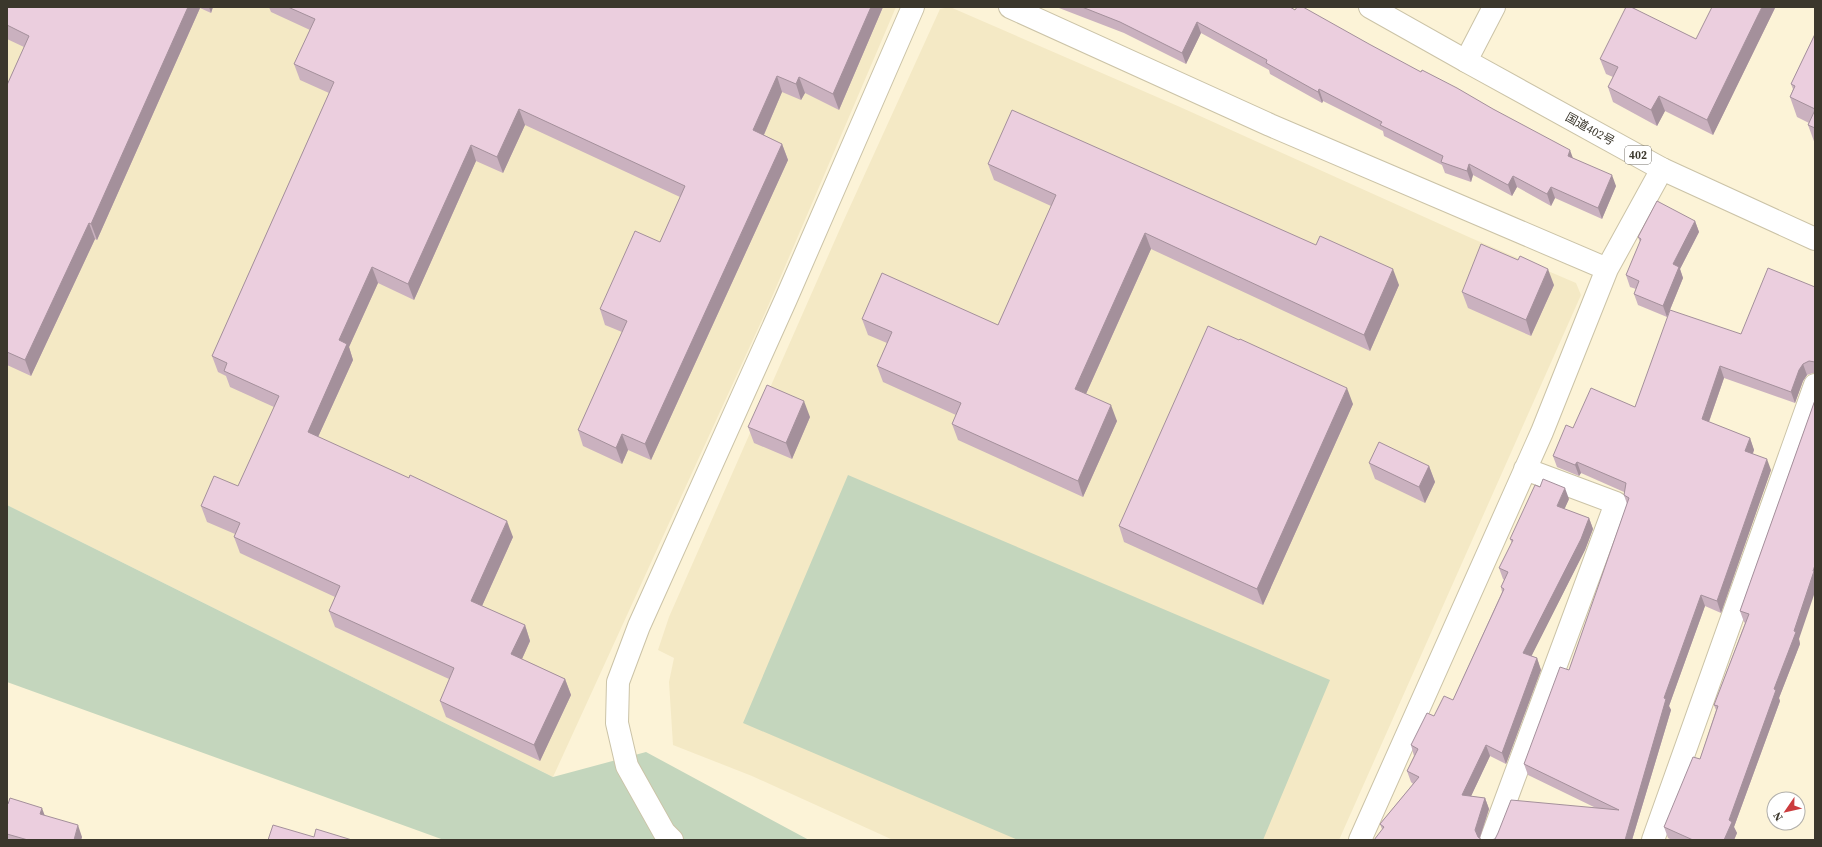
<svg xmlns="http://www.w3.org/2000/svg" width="1822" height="847" font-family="'Source Serif 4','Noto Sans JP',serif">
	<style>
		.built { fill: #f4e9c5 }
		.green { fill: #c4d6bd }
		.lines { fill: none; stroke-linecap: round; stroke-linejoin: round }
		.minor-casing { stroke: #cbc3a7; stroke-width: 24 }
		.highway-casing { stroke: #cbc3a7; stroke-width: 24 }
		.minor { stroke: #fff; stroke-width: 22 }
		.highway { stroke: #fff; stroke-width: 22 }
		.wall { fill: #cab1bf }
		.shaded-wall { fill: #a4909b }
		.building { fill: #ebcede; stroke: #a4909b }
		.labels { text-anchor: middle; stroke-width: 3; stroke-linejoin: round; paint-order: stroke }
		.shield { fill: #fff; stroke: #76736b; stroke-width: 1 }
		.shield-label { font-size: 11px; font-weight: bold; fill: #3b372c }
		.street-label { font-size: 12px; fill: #3b372c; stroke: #fff }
	</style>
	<rect width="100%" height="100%" fill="#fcf3d7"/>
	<!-- built -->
	<path class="built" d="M 7,7 L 896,7 L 766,311 L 553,777 L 7,505 Z
		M 950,7 L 1180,107 L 1471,238 L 1576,283 L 1581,295 L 1339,840 L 893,840 L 752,776 L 673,745 L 669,682 L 674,658 L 658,650 L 669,617 L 843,222 L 940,9 Z"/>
	<!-- green -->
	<path class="green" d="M 848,475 L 1330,680 L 1263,840 L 1018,840 L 743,723 Z
		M 7,505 L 553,777 L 646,752 L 809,840 L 444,840 L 7,682 Z"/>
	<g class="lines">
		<!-- minor casing -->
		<g class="minor-casing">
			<path id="minor" d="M 1010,7 L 1270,125 L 1607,269
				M 1370,7 L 1466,61
				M 672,840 L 664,832 L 627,766 L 617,723 L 618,682 L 639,626 L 786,299 L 913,7
				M 1360,840 L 1542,432 L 1607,269 L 1662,169
				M 1491,840 L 1616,503 L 1525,469
				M 1653,840 L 1815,385"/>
		</g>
		<!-- highway casing -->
		<g class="highway-casing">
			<path id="highway" d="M 1494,7 L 1466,61 L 1662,169 L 1815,239"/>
		</g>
		<!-- minor -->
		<use href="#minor" class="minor"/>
		<!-- highway -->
		<use href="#highway" class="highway"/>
	</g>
	<!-- wall -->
	<path class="wall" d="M 7,7 L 213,7 L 211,13 L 200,8 L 97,240 L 95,239 L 31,376 L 7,365 L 7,85 L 24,47 L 7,39 Z
		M 269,7 L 883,7 L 839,110 L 805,93 L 801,100 L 782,92 L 764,135 L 782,144 L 788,160 L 651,460 L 628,450 L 622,464 L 583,446 L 578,430 L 622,332 L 605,325 L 600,309 L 660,242 L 680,197 L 525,125 L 503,173 L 476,161 L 414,300 L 378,283 L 349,347 L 353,360 L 318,437 L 513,537 L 482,606 L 525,625 L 530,641 L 522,659 L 565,679 L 571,695 L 540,761 L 446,717 L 440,701 L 449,679 L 335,627 L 329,611 L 335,597 L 240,553 L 234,537 L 235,534 L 207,522 L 201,506 L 238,486 L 274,407 L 230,387 L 226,376 L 218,372 L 212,356 L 329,93 L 300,80 L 294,64 L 310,30 L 271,12 Z
		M 1059,7 L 1290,7 L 1573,158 L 1616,186 L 1602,219 L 1555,198 L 1551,206 L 1517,187 L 1512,196 L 1473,175 L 1471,182 L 1445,173 L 1442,165 L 1384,136 L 1383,131 L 1323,101 L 1322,103 L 1270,74 L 1269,70 L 1201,33 L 1186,64 L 1124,33 L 1059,8 Z
		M 1775,8 L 1713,135 L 1665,111 L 1657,126 L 1613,102 L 1608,87 L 1613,77 L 1606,74 L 1600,59 L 1696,39 Z
		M 1815,34 L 1815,144 L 1808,125 L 1809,123 L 1797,117 L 1790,97 L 1793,89 L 1791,84 Z
		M 988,164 L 1399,285 L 1370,351 L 1151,249 L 1086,394 L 1117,421 L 1083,497 L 958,440 L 952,424 L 956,415 L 883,382 L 877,366 L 887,343 L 868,335 L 862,319 L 998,325 L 1051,206 L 994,180 Z
		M 1695,221 L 1699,232 L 1680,269 L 1683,278 L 1667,317 L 1638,305 L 1634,294 L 1636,289 L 1630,287 L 1626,275 L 1640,242 L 1638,237 Z
		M 1554,285 L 1531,336 L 1468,308 L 1462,292 Z
		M 1815,287 L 1815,373 L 1813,373 L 1807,375 L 1803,381 L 1795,403 L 1724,378 L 1709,422 L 1750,438 L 1754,450 L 1753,454 L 1771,470 L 1721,613 L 1705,606 L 1669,706 L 1671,710 L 1632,840 L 1596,808 L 1528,775 L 1524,764 L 1569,670 L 1627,504 L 1624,495 L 1624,492 L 1581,473 L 1579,476 L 1557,467 L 1553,456 L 1573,428 L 1635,407 L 1741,334 Z
		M 1239,340 L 1353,404 L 1263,605 L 1124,542 L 1119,526 Z
		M 1815,400 L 1799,639 L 1800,644 L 1779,698 L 1780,701 L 1734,827 L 1737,833 L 1734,840 L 1672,840 L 1668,838 L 1664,827 L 1700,759 L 1716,710 L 1714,705 L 1745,623 L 1744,622 L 1740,611 Z
		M 810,417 L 792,459 L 754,443 L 748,427 Z
		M 1369,463 L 1429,466 L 1435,482 L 1425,503 L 1375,479 Z
		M 1569,499 L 1564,509 L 1589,518 L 1593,529 L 1585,550 L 1531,656 L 1537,658 L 1541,670 L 1506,764 L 1490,756 L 1471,796 L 1485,798 L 1489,809 L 1480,838 L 1382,829 L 1380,824 L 1413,784 L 1411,782 L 1407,771 L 1414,756 L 1411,745 L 1434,716 L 1453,700 L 1502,592 L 1501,587 L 1504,580 L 1503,579 L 1499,568 L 1512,543 L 1510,539 Z
		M 7,803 L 45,816 L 82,837 L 81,840 L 7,840 Z"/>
	<!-- shaded-wall -->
	<path class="shaded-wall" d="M 188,7 L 200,7 L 200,8 L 97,240 L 91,224 Z
		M 209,7 L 213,7 L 211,13 Z
		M 871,7 L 883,7 L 839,110 L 833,94 Z
		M 1762,7 L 1775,7 L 1775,8 L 1713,135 L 1707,120 Z
		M 1197,22 L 1201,33 L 1186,64 L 1182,53 Z
		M 777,76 L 782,92 L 759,146 L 753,130 Z
		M 799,77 L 805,93 L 801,100 L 796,84 Z
		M 1319,89 L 1323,101 L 1322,103 L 1318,92 Z
		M 1659,96 L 1665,111 L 1657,126 L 1651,110 Z
		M 519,109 L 525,125 L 503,173 L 497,157 Z
		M 782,144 L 788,160 L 651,460 L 645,444 Z
		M 471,145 L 476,161 L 414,300 L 408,284 Z
		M 1570,150 L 1574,161 L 1568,156 Z
		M 1469,164 L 1473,175 L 1471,182 L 1467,171 Z
		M 1612,175 L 1616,186 L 1602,219 L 1598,208 Z
		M 1513,176 L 1517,187 L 1512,196 L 1508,185 Z
		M 1551,187 L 1555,198 L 1551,206 L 1547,194 Z
		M 1695,221 L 1699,232 L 1680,269 L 1683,278 L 1667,317 L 1663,306 L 1673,264 Z
		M 89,223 L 95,239 L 31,376 L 25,360 Z
		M 1145,233 L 1151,249 L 1081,405 L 1075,389 Z
		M 372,267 L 378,283 L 349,347 L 353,360 L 313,448 L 308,432 L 339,340 Z
		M 1393,269 L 1399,285 L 1370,351 L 1364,335 Z
		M 1548,269 L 1554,285 L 1531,336 L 1526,320 Z
		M 1803,364 L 1807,375 L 1803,381 L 1795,403 L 1791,392 L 1799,370 Z
		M 1720,366 L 1724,378 L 1706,430 L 1702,419 Z
		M 1347,388 L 1353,404 L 1263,605 L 1257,589 Z
		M 804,401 L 810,417 L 792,459 L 786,443 Z
		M 1111,405 L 1117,421 L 1083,497 L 1078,481 Z
		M 622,434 L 628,450 L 622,464 L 616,448 Z
		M 1750,438 L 1754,450 L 1749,462 L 1745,451 Z
		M 1767,459 L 1771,470 L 1721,613 L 1717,601 Z
		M 1577,462 L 1581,473 L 1579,476 L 1575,465 Z
		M 1429,466 L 1435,482 L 1425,503 L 1419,487 Z
		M 1565,488 L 1569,499 L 1561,517 L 1557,506 Z
		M 1589,518 L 1593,529 L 1585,550 L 1527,665 L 1523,653 Z
		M 507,521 L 513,537 L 477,617 L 471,601 Z
		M 1815,565 L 1815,592 L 1799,639 L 1800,644 L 1779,698 L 1780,701 L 1734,827 L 1737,833 L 1734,840 L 1724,840 L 1729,820 L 1794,631 Z
		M 1701,595 L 1705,606 L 1669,706 L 1671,710 L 1632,840 L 1625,840 L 1664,698 Z
		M 525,625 L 530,641 L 517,670 L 511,654 Z
		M 1537,658 L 1541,670 L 1506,764 L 1502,753 Z
		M 565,679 L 571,695 L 540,761 L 534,745 Z
		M 1486,745 L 1490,756 L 1466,807 L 1462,795 Z
		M 1485,798 L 1489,809 L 1479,840 L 1475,830 Z
		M 42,808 L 46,819 L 40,814 Z
		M 78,825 L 82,837 L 81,840 L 74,840 Z"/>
	<!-- building -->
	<path class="building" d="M 7,7 L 188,7 L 91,224 L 89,223 L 25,360 L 7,352 L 7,85 L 29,36 L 7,25 Z
		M 288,7 L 871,7 L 833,94 L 799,77 L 796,84 L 777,76 L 753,130 L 782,144 L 645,444 L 622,434 L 616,448 L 578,430 L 627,321 L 600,309 L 635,231 L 660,242 L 685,186 L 519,109 L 497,157 L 471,145 L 408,284 L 372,267 L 339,340 L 347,344 L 308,432 L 409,478 L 410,475 L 507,521 L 471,601 L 525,625 L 511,654 L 565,679 L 534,745 L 440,701 L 454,668 L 329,611 L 340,586 L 234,537 L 240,523 L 201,506 L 214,476 L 238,486 L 279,396 L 224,371 L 227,363 L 212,356 L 334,82 L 294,64 L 315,19 Z
		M 1082,7 L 1290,7 L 1295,10 L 1297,7 L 1303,7 L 1369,44 L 1421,72 L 1422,70 L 1457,88 L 1493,109 L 1570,150 L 1568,156 L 1612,175 L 1598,208 L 1551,187 L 1547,194 L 1513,176 L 1508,185 L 1469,164 L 1467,171 L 1441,162 L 1443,156 L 1380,125 L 1382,122 L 1319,89 L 1318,92 L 1266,63 L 1267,60 L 1197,22 L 1182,53 L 1120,22 Z
		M 1626,7 L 1631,7 L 1696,39 L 1712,7 L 1762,7 L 1707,120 L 1659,96 L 1651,110 L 1608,87 L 1618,67 L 1600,59 Z
		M 1815,34 L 1815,109 L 1790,97 L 1795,86 L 1791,84 Z
		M 1012,110 L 1316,245 L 1320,236 L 1393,269 L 1364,335 L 1145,233 L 1075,389 L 1111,405 L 1078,481 L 952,424 L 961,403 L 877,366 L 892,332 L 862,319 L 882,273 L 998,325 L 1056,195 L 988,164 Z
		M 1815,110 L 1815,128 L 1808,125 Z
		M 1657,201 L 1695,221 L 1673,264 L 1679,267 L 1663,306 L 1634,294 L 1639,281 L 1626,275 L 1641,239 L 1638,237 Z
		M 1481,244 L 1518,260 L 1520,256 L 1548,269 L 1526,320 L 1462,292 Z
		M 1768,268 L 1815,287 L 1815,362 L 1809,361 L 1803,364 L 1799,370 L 1791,392 L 1720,366 L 1702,419 L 1750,438 L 1745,451 L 1767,459 L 1717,601 L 1701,595 L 1664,698 L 1666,699 L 1625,840 L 1491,840 L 1495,839 L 1498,833 L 1511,800 L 1619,810 L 1524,764 L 1560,667 L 1569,670 L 1629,498 L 1624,495 L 1626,483 L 1577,462 L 1575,465 L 1553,456 L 1566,425 L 1573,428 L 1591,388 L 1635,407 L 1670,310 L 1741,334 Z
		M 1208,326 L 1239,340 L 1240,339 L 1347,388 L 1257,589 L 1119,526 Z
		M 767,385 L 804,401 L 786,443 L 748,427 Z
		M 1815,400 L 1815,565 L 1813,571 L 1814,571 L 1794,631 L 1796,632 L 1774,689 L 1776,690 L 1729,820 L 1732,822 L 1724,840 L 1693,840 L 1664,827 L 1693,757 L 1700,759 L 1718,706 L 1714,705 L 1749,614 L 1740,611 Z
		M 1379,442 L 1429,466 L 1419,487 L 1369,463 Z
		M 1543,479 L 1565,488 L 1557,506 L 1589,518 L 1581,539 L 1523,653 L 1537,658 L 1502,753 L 1486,745 L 1462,795 L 1485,798 L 1475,830 L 1478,837 L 1482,840 L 1374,840 L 1384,827 L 1380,824 L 1419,777 L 1407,771 L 1418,749 L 1411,745 L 1427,713 L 1434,716 L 1444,696 L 1453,700 L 1504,589 L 1501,587 L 1508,572 L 1499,568 L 1513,540 L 1510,539 L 1535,485 L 1540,487 Z
		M 10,798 L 42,808 L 40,814 L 78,825 L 74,840 L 28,840 L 7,834 L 7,803 L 8,804 Z
		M 273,825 L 314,837 L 316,829 L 352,840 L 268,840 Z"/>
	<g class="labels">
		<!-- shield labels -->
		<rect class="shield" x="1625" y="146" width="26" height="18" rx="3"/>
		<g class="shield-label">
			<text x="1638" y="159">402</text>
		</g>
		<!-- street labels -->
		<g class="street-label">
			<text transform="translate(1590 129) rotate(29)" y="4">国道402号</text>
		</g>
	</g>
	<!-- border -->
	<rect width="1822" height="847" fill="none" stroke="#3b372c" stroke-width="16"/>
	<!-- north arrow -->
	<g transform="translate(1786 811) rotate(236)"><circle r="19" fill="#ffffff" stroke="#b1afab"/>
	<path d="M0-3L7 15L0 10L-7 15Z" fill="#cb3c3e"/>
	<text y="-6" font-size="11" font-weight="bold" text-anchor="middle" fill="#3b372c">N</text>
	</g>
</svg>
